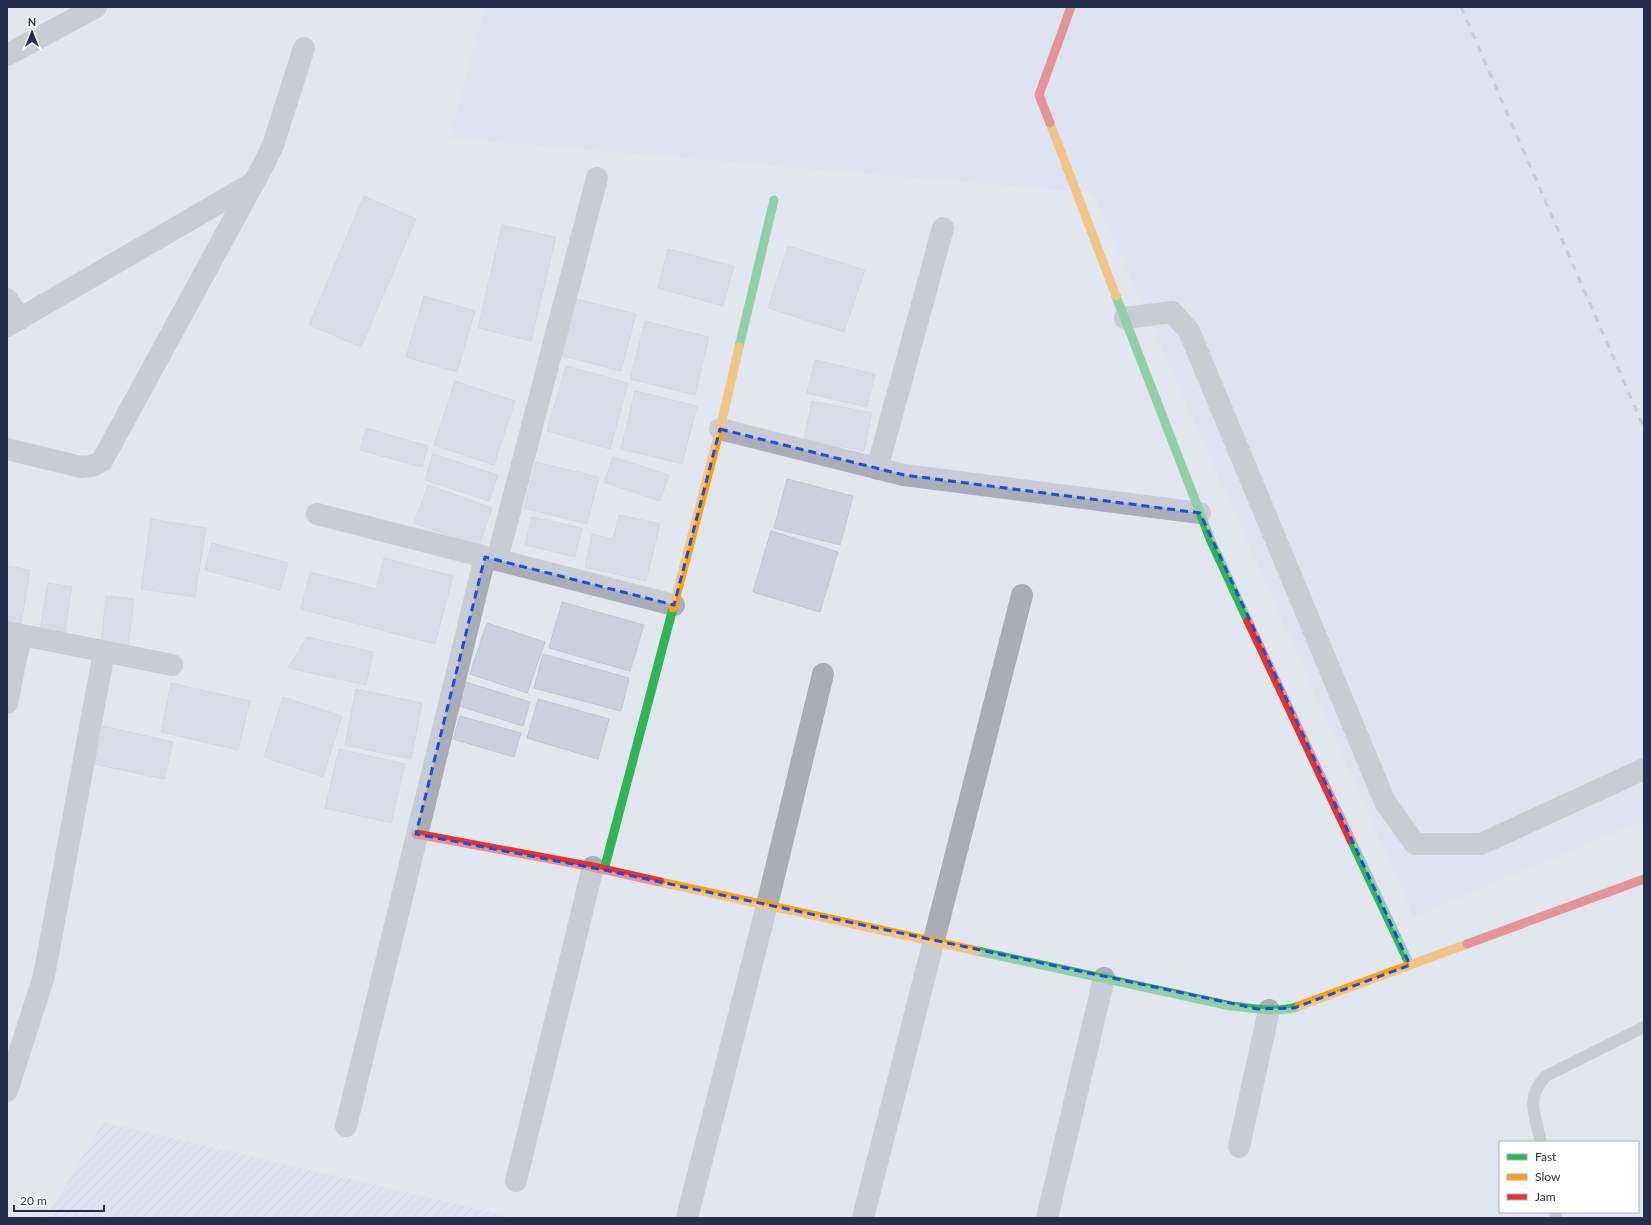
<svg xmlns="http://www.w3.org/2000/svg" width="1651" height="1225" font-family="Lato,sans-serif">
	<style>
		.built { fill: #d8e0f6 }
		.industrial { fill: url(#industrial-furrows) }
		.building { fill: #cad0df; stroke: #bec4d5 }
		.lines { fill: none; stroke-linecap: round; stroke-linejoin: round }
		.lane { stroke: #a9adb7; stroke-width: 12 }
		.street { stroke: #a9adb7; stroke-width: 22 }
		.fast { stroke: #30b455; stroke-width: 9 }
		.slow { stroke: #ff9f0a; stroke-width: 9 }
		.jam { stroke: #e5322d; stroke-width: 9 }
		.rail { stroke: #a6aab2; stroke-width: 3; stroke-dasharray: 7 7; stroke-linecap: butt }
		.marked { fill: none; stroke: #1d4ed8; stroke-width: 3; stroke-dasharray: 8 5; stroke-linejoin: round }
	</style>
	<defs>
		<pattern id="industrial-furrows" width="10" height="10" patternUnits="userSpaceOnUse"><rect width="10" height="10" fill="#d8e0f6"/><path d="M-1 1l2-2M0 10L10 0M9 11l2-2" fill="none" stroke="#b9c0d4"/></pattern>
	</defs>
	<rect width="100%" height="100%" fill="#e2e6ee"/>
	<!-- built -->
	<path class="built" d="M 485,7 L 1644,7 L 1644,820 L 1414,917 L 1093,193 L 450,138 Z"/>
	<!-- industrial -->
	<path class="industrial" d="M 103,1122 L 517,1218 L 46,1218 Z"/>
	<!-- building -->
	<path class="building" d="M 364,196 L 416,219 L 361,347 L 309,325 Z
		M 502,225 L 556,237 L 531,341 L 478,328 Z
		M 788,246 L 865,270 L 844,332 L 768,308 Z
		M 668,249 L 734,266 L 723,306 L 658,288 Z
		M 424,296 L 475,311 L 457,372 L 406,357 Z
		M 576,299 L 636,314 L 621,371 L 562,356 Z
		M 645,321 L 709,337 L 695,395 L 630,379 Z
		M 815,360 L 875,374 L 867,407 L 807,393 Z
		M 566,366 L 628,383 L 610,449 L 547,431 Z
		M 455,381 L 515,401 L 494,465 L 434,445 Z
		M 635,391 L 697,406 L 682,464 L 621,449 Z
		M 812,401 L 872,413 L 864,451 L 804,439 Z
		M 366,428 L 428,446 L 422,467 L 360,450 Z
		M 433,454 L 498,475 L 489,501 L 425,480 Z
		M 613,457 L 669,475 L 660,501 L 604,482 Z
		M 536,462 L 599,477 L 587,524 L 524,508 Z
		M 787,479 L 853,496 L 840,545 L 774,528 Z
		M 428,485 L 492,508 L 479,546 L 414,523 Z
		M 619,515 L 660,524 L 646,581 L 585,567 L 592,534 L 613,539 Z
		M 532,517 L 582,528 L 575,557 L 525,545 Z
		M 151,519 L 206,528 L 195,597 L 141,589 Z
		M 771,531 L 838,552 L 820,612 L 753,592 Z
		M 212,543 L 288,563 L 280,590 L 205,570 Z
		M 384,558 L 453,576 L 435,644 L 301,609 L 310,572 L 376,589 Z
		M 7,566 L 30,570 L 20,629 L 7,626 Z
		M 48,583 L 72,587 L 64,638 L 39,634 Z
		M 106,596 L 134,599 L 128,648 L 101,645 Z
		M 562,602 L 644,625 L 630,671 L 549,648 Z
		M 487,623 L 545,642 L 527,693 L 470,674 Z
		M 307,637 L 373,652 L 366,685 L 288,668 Z
		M 543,654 L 629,678 L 621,711 L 534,688 Z
		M 466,682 L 530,702 L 523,726 L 459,706 Z
		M 171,683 L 250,701 L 238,750 L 161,732 Z
		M 356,689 L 422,703 L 411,759 L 345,745 Z
		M 283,697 L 342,716 L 323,777 L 264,757 Z
		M 538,699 L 609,719 L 598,759 L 527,738 Z
		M 460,716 L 521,733 L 514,757 L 453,739 Z
		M 103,726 L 173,742 L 164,779 L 94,764 Z
		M 339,749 L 405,764 L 391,823 L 325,808 Z"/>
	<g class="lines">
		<!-- lane -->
		<path class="lane" d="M 1541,1142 C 1535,1116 1525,1097 1546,1076 L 1644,1027
			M 1555,1212 L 1556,1218"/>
		<!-- street -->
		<path class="street" d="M 7,55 L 96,7
			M 7,299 L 20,319
			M 1125,318 L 1172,312 L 1189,331 L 1385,802 L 1415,844 L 1481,844 L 1644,769
			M 7,326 L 253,183
			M 720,429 L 904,475 L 1200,513
			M 7,449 L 81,467 L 92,466 L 102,461 L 265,162 L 273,145 L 304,48
			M 877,469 L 943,228
			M 317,514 L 674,605
			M 497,560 L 597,178
			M 7,632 L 172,665
			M 7,703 L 21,635
			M 7,1091 L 44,976 L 104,652
			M 346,1126 L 485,557
			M 1239,1147 L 1269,1010
			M 516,1181 L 593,867
			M 687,1218 L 767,905 L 823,674
			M 863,1218 L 1022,595
			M 1047,1218 L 1104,978"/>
		<!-- fast -->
		<path class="fast" d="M 1116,296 L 1211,541 L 1248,621
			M 739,347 L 774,200
			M 1351,840 L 1410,965
			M 604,870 L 673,608
			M 977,951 L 1231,1006 C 1253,1008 1278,1014 1299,1006"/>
		<!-- slow -->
		<path class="slow" d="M 1050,123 L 1116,296
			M 673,608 L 720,429 L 739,347
			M 660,882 L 977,951
			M 1299,1006 L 1467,944"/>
		<!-- jam -->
		<path class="jam" d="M 1050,123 L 1039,95 L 1071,7
			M 1248,621 L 1351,840
			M 416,834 L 593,867 L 660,882
			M 1467,944 L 1644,879"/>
		<!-- rail -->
		<path class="rail" d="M 1461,7 L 1644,428"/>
	</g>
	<!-- marked area -->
	<path d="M0 0H1651V1225H0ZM 720,429 L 904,475 L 1200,513 L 1410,965 L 1294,1008 L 1258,1009 L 604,870 L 416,834 L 485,557 L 674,605 Z" fill="#e2e6ee" fill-opacity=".55" fill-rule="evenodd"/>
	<path class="marked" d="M 720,429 L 904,475 L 1200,513 L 1410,965 L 1294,1008 L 1258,1009 L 604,870 L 416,834 L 485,557 L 674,605 Z"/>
	<!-- border -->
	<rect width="1651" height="1225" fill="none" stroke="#252f4b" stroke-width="16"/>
	<!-- legend -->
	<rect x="1499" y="1141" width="140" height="72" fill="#ffffff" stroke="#a8acb7"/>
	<rect x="1507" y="1154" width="20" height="6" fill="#30b455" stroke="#a8acb7"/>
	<text x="1535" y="1161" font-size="12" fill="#252f4b">Fast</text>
	<rect x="1507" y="1174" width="20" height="6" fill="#ff9f0a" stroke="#a8acb7"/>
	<text x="1535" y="1181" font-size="12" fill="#252f4b">Slow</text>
	<rect x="1507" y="1194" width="20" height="6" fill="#e5322d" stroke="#a8acb7"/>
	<text x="1535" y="1201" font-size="12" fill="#252f4b">Jam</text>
	<!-- north arrow -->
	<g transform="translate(32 32)" stroke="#ffffff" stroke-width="3" paint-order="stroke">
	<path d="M0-3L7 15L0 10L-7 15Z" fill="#252f4b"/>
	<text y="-6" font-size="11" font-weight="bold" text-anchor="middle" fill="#252f4b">N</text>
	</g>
	<!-- scale -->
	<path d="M14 1205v6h90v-6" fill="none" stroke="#252f4b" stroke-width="2"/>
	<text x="20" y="1205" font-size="12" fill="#252f4b" stroke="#ffffff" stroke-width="3" paint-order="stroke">20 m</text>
</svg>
